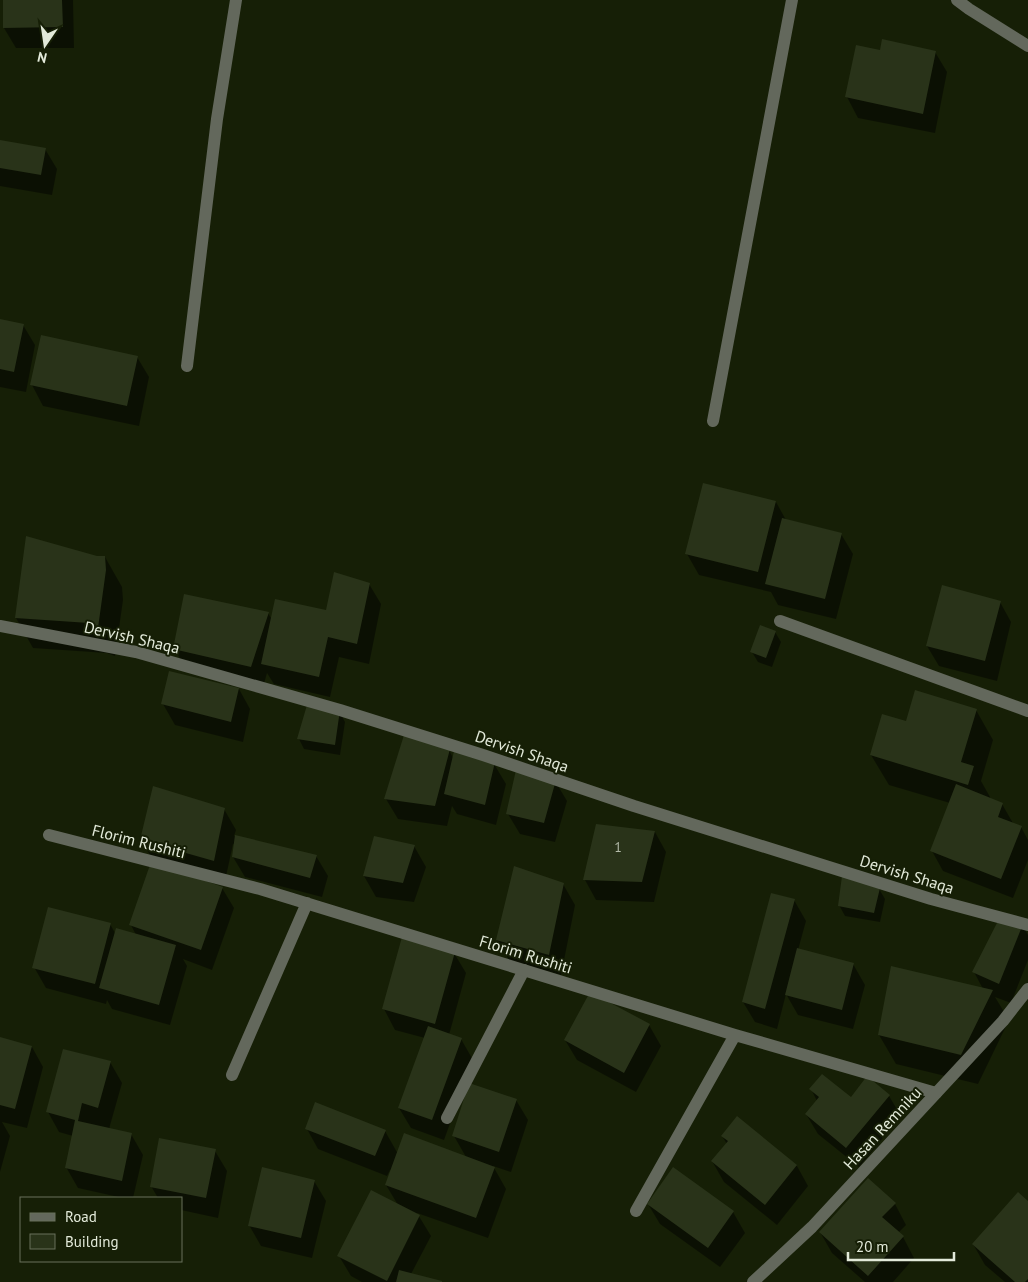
<svg xmlns="http://www.w3.org/2000/svg" width="1028" height="1282" font-family="'PT Sans',sans-serif">
	<style>
		.shadow { fill: #0007 }
		.building { fill: #293319 }
		.lines { fill: none; stroke-linecap: round; stroke-linejoin: round }
		.service { stroke: #63685c; stroke-width: 12 }
		.minor { stroke: #63685c; stroke-width: 12 }
		.tertiary { stroke: #63685c; stroke-width: 12 }
		.labels { text-anchor: middle; stroke-width: 4; stroke-linejoin: round; paint-order: stroke }
		.number-label { font-size: 14px; fill: #b4bcaa }
		.street-label { font-size: 16px; fill: #e3eada; stroke: #161f06 }
	</style>
	<rect width="100%" height="100%" fill="#161f06"/>
	<!-- shadow -->
	<path class="shadow" d="M 4,0 L 73,0 L 74,48 L 16,48 L 4,28 Z
		M 881,51 L 935,52 L 947,72 L 935,133 L 858,118 L 847,97 Z
		M 0,141 L 45,149 L 57,169 L 52,195 L 0,186 Z
		M 0,320 L 23,325 L 35,345 L 26,392 L 0,387 Z
		M 137,357 L 149,377 L 139,426 L 43,406 L 32,385 Z
		M 776,502 L 786,520 L 841,534 L 853,554 L 836,619 L 778,605 L 771,592 L 699,575 L 687,554 Z
		M 97,557 L 105,557 L 122,587 L 123,600 L 115,656 L 107,653 L 33,648 L 16,618 Z
		M 369,584 L 381,604 L 369,664 L 339,657 L 330,697 L 274,684 L 267,673 L 263,687 L 186,670 L 175,649 L 268,613 L 272,620 L 327,611 Z
		M 1000,602 L 1011,622 L 997,681 L 939,666 L 927,646 Z
		M 775,632 L 781,642 L 772,667 L 758,662 L 752,652 Z
		M 239,689 L 250,709 L 243,742 L 175,725 L 163,704 Z
		M 976,710 L 993,740 L 981,781 L 990,797 L 990,799 L 1002,804 L 1014,825 L 1021,827 L 1028,840 L 1028,860 L 1013,898 L 943,871 L 932,851 L 950,803 L 889,785 L 871,755 L 907,723 Z
		M 339,711 L 345,722 L 340,755 L 304,749 L 299,739 Z
		M 449,750 L 453,758 L 494,764 L 506,784 L 496,825 L 457,814 L 452,806 L 447,826 L 398,819 L 386,799 Z
		M 555,781 L 567,801 L 555,842 L 520,834 L 508,814 Z
		M 224,809 L 236,830 L 234,836 L 316,856 L 328,876 L 322,897 L 245,877 L 233,857 L 235,845 L 233,844 L 225,881 L 153,860 L 141,840 Z
		M 597,825 L 655,832 L 666,852 L 654,902 L 596,900 L 585,880 Z
		M 375,837 L 414,846 L 426,867 L 414,902 L 376,897 L 364,876 Z
		M 563,884 L 575,905 L 561,975 L 509,960 L 497,940 Z
		M 222,888 L 234,908 L 212,970 L 183,959 L 187,966 L 170,1025 L 112,1009 L 107,1000 L 106,1004 L 46,988 L 34,967 L 110,924 L 115,933 L 136,935 L 131,925 Z
		M 879,889 L 885,899 L 880,922 L 845,916 L 839,905 Z
		M 794,900 L 806,921 L 798,950 L 853,964 L 865,985 L 853,1029 L 798,1015 L 786,994 L 777,1029 L 755,1022 L 743,1002 Z
		M 1022,925 L 1028,935 L 1028,960 L 1011,1003 L 995,997 L 1009,1020 L 978,1084 L 896,1064 L 879,1035 L 983,989 L 974,972 Z
		M 454,953 L 466,973 L 449,1035 L 461,1039 L 473,1060 L 444,1140 L 411,1128 L 399,1108 L 425,1038 L 395,1030 L 384,1009 Z
		M 649,1025 L 661,1046 L 636,1092 L 577,1060 L 565,1040 Z
		M 0,1038 L 32,1047 L 43,1067 L 27,1128 L 2,1122 L 10,1136 L 0,1172 Z
		M 110,1062 L 122,1083 L 109,1129 L 131,1134 L 143,1155 L 133,1198 L 123,1198 L 78,1188 L 66,1167 L 73,1136 L 59,1132 L 48,1112 Z
		M 811,1089 L 851,1099 L 889,1096 L 901,1116 L 859,1167 L 818,1134 L 806,1114 L 817,1101 Z
		M 516,1100 L 528,1120 L 511,1172 L 493,1166 L 506,1189 L 488,1238 L 417,1213 L 431,1236 L 411,1274 L 439,1282 L 362,1282 L 351,1276 L 339,1256 L 398,1205 L 386,1185 L 392,1170 L 390,1170 L 387,1176 L 318,1149 L 307,1129 L 385,1131 L 398,1154 L 466,1157 L 454,1136 Z
		M 737,1118 L 797,1166 L 808,1186 L 777,1225 L 724,1182 L 712,1161 L 727,1144 L 722,1136 Z
		M 215,1151 L 227,1171 L 218,1218 L 181,1210 L 181,1198 L 158,1198 L 151,1186 Z
		M 674,1169 L 733,1212 L 745,1233 L 720,1267 L 660,1224 L 648,1204 Z
		M 314,1181 L 326,1201 L 312,1258 L 261,1246 L 249,1225 Z
		M 1028,1203 L 1028,1282 L 1005,1282 L 985,1265 L 973,1244 Z
		M 895,1204 L 906,1225 L 898,1233 L 903,1237 L 914,1258 L 893,1282 L 865,1282 L 832,1253 L 820,1232 Z"/>
	<!-- building -->
	<path class="building" d="M 3,0 L 62,0 L 63,27 L 3,28 Z
		M 882,39 L 936,51 L 923,114 L 845,97 L 856,45 L 880,50 Z
		M 0,140 L 46,148 L 41,175 L 0,168 Z
		M 0,319 L 24,324 L 14,372 L 0,369 Z
		M 41,335 L 138,356 L 127,406 L 30,385 Z
		M 703,483 L 776,501 L 758,572 L 685,554 Z
		M 782,518 L 842,533 L 825,599 L 765,584 Z
		M 26,536 L 97,556 L 105,556 L 106,570 L 98,628 L 89,623 L 15,618 Z
		M 334,572 L 370,583 L 357,644 L 328,637 L 319,677 L 261,664 L 275,599 L 326,610 Z
		M 942,585 L 1001,601 L 985,661 L 926,646 Z
		M 184,594 L 269,612 L 251,667 L 173,649 Z
		M 760,625 L 776,631 L 766,658 L 750,652 Z
		M 169,671 L 239,688 L 231,722 L 161,704 Z
		M 915,690 L 977,709 L 961,762 L 974,766 L 968,785 L 870,755 L 882,714 L 906,721 Z
		M 307,705 L 340,710 L 335,745 L 297,739 Z
		M 404,735 L 450,749 L 435,806 L 384,799 Z
		M 454,751 L 495,762 L 485,805 L 444,794 Z
		M 516,770 L 556,780 L 544,823 L 506,814 Z
		M 956,784 L 1003,803 L 998,817 L 1022,826 L 1001,879 L 930,851 Z
		M 153,786 L 225,808 L 214,861 L 140,840 Z
		M 596,824 L 655,831 L 642,882 L 583,880 Z
		M 235,835 L 317,855 L 310,878 L 232,857 Z
		M 374,836 L 415,845 L 403,883 L 363,876 Z
		M 151,862 L 223,887 L 201,950 L 129,925 Z
		M 514,866 L 564,883 L 549,955 L 496,940 Z
		M 842,876 L 880,888 L 874,913 L 838,906 Z
		M 771,893 L 795,899 L 765,1009 L 742,1002 Z
		M 48,907 L 111,923 L 95,984 L 32,968 Z
		M 998,921 L 1023,924 L 999,984 L 972,972 Z
		M 116,928 L 176,945 L 159,1005 L 99,988 Z
		M 402,937 L 455,952 L 435,1024 L 382,1009 Z
		M 797,948 L 854,963 L 842,1010 L 785,995 Z
		M 891,966 L 993,990 L 961,1055 L 878,1035 Z
		M 590,992 L 650,1024 L 624,1073 L 564,1040 Z
		M 428,1026 L 462,1038 L 432,1120 L 398,1108 Z
		M 0,1037 L 32,1046 L 15,1109 L 0,1105 Z
		M 63,1049 L 111,1061 L 98,1108 L 82,1103 L 78,1121 L 132,1133 L 122,1181 L 65,1168 L 75,1120 L 46,1112 Z
		M 822,1074 L 851,1097 L 867,1076 L 890,1095 L 846,1148 L 805,1114 L 819,1097 L 809,1089 Z
		M 469,1083 L 517,1099 L 499,1152 L 452,1136 Z
		M 315,1102 L 386,1130 L 375,1156 L 305,1129 Z
		M 737,1116 L 797,1165 L 765,1205 L 711,1161 L 728,1141 L 721,1136 Z
		M 404,1133 L 495,1167 L 476,1218 L 385,1185 Z
		M 159,1138 L 216,1149 L 206,1198 L 150,1187 Z
		M 262,1167 L 315,1180 L 301,1238 L 248,1226 Z
		M 673,1167 L 734,1211 L 708,1248 L 647,1204 Z
		M 868,1178 L 896,1203 L 882,1217 L 904,1236 L 868,1276 L 819,1232 Z
		M 371,1190 L 420,1215 L 387,1281 L 337,1256 Z
		M 1018,1192 L 1028,1201 L 1028,1279 L 1025,1282 L 1015,1282 L 972,1244 Z
		M 399,1270 L 442,1281 L 442,1282 L 396,1282 Z"/>
	<g class="lines">
		<!-- service -->
		<path class="service" d="M 780,621 L 1028,711
			M 447,1118 L 524,970"/>
		<!-- minor -->
		<path class="minor" d="M 957,0 L 969,9 L 1028,46
			M 187,366 L 217,119 L 236,0
			M 713,421 L 792,0
			M 0,626 L 136,652 L 340,710 L 483,755 L 634,806 L 931,899 L 1028,925
			M 49,835 L 260,889 L 735,1035 L 936,1093
			M 232,1075 L 307,903
			M 636,1211 L 735,1035"/>
		<!-- tertiary -->
		<path class="tertiary" d="M 753,1282 L 812,1227 L 1003,1021 L 1028,989"/>
	</g>
	<g class="labels">
		<!-- number labels -->
		<g class="number-label">
			<text x="618" y="852">1</text>
		</g>
		<!-- street labels -->
		<g class="street-label">
			<text transform="translate(132 637) rotate(13)" y="6">Dervish Shaqa</text>
			<text transform="translate(522 751) rotate(19)" y="6">Dervish Shaqa</text>
			<text transform="translate(139 841) rotate(14)" y="6">Florim Rushiti</text>
			<text transform="translate(907 874) rotate(17)" y="6">Dervish Shaqa</text>
			<text transform="translate(526 954) rotate(17)" y="6">Florim Rushiti</text>
			<text transform="translate(882 1128) rotate(-47)" y="6">Hasan Remniku</text>
		</g>
	</g>
	<!-- legend -->
	<rect x="20" y="1197" width="162" height="65" fill="#161f06" stroke="#68705b"/>
	<rect x="30" y="1213" width="25" height="8" fill="#63685c" stroke="#68705b"/>
	<text x="65" y="1222" font-size="15" fill="#e3eada">Road</text>
	<rect x="30" y="1234" width="25" height="15" fill="#293319" stroke="#68705b"/>
	<text x="65" y="1247" font-size="15" fill="#e3eada">Building</text>
	<!-- north arrow -->
	<g transform="translate(45 45) rotate(193)" stroke="#161f06" stroke-width="4" paint-order="stroke">
	<path d="M0-4L9 19L0 12L-9 19Z" fill="#e3eada"/>
	<text y="-8" font-size="14" font-weight="bold" text-anchor="middle" fill="#e3eada">N</text>
	</g>
	<!-- scale -->
	<path d="M848 1252v8h106v-8" fill="none" stroke="#e3eada" stroke-width="2.5"/>
	<text x="856" y="1252" font-size="15" fill="#e3eada" stroke="#161f06" stroke-width="4" paint-order="stroke">20 m</text>
</svg>
